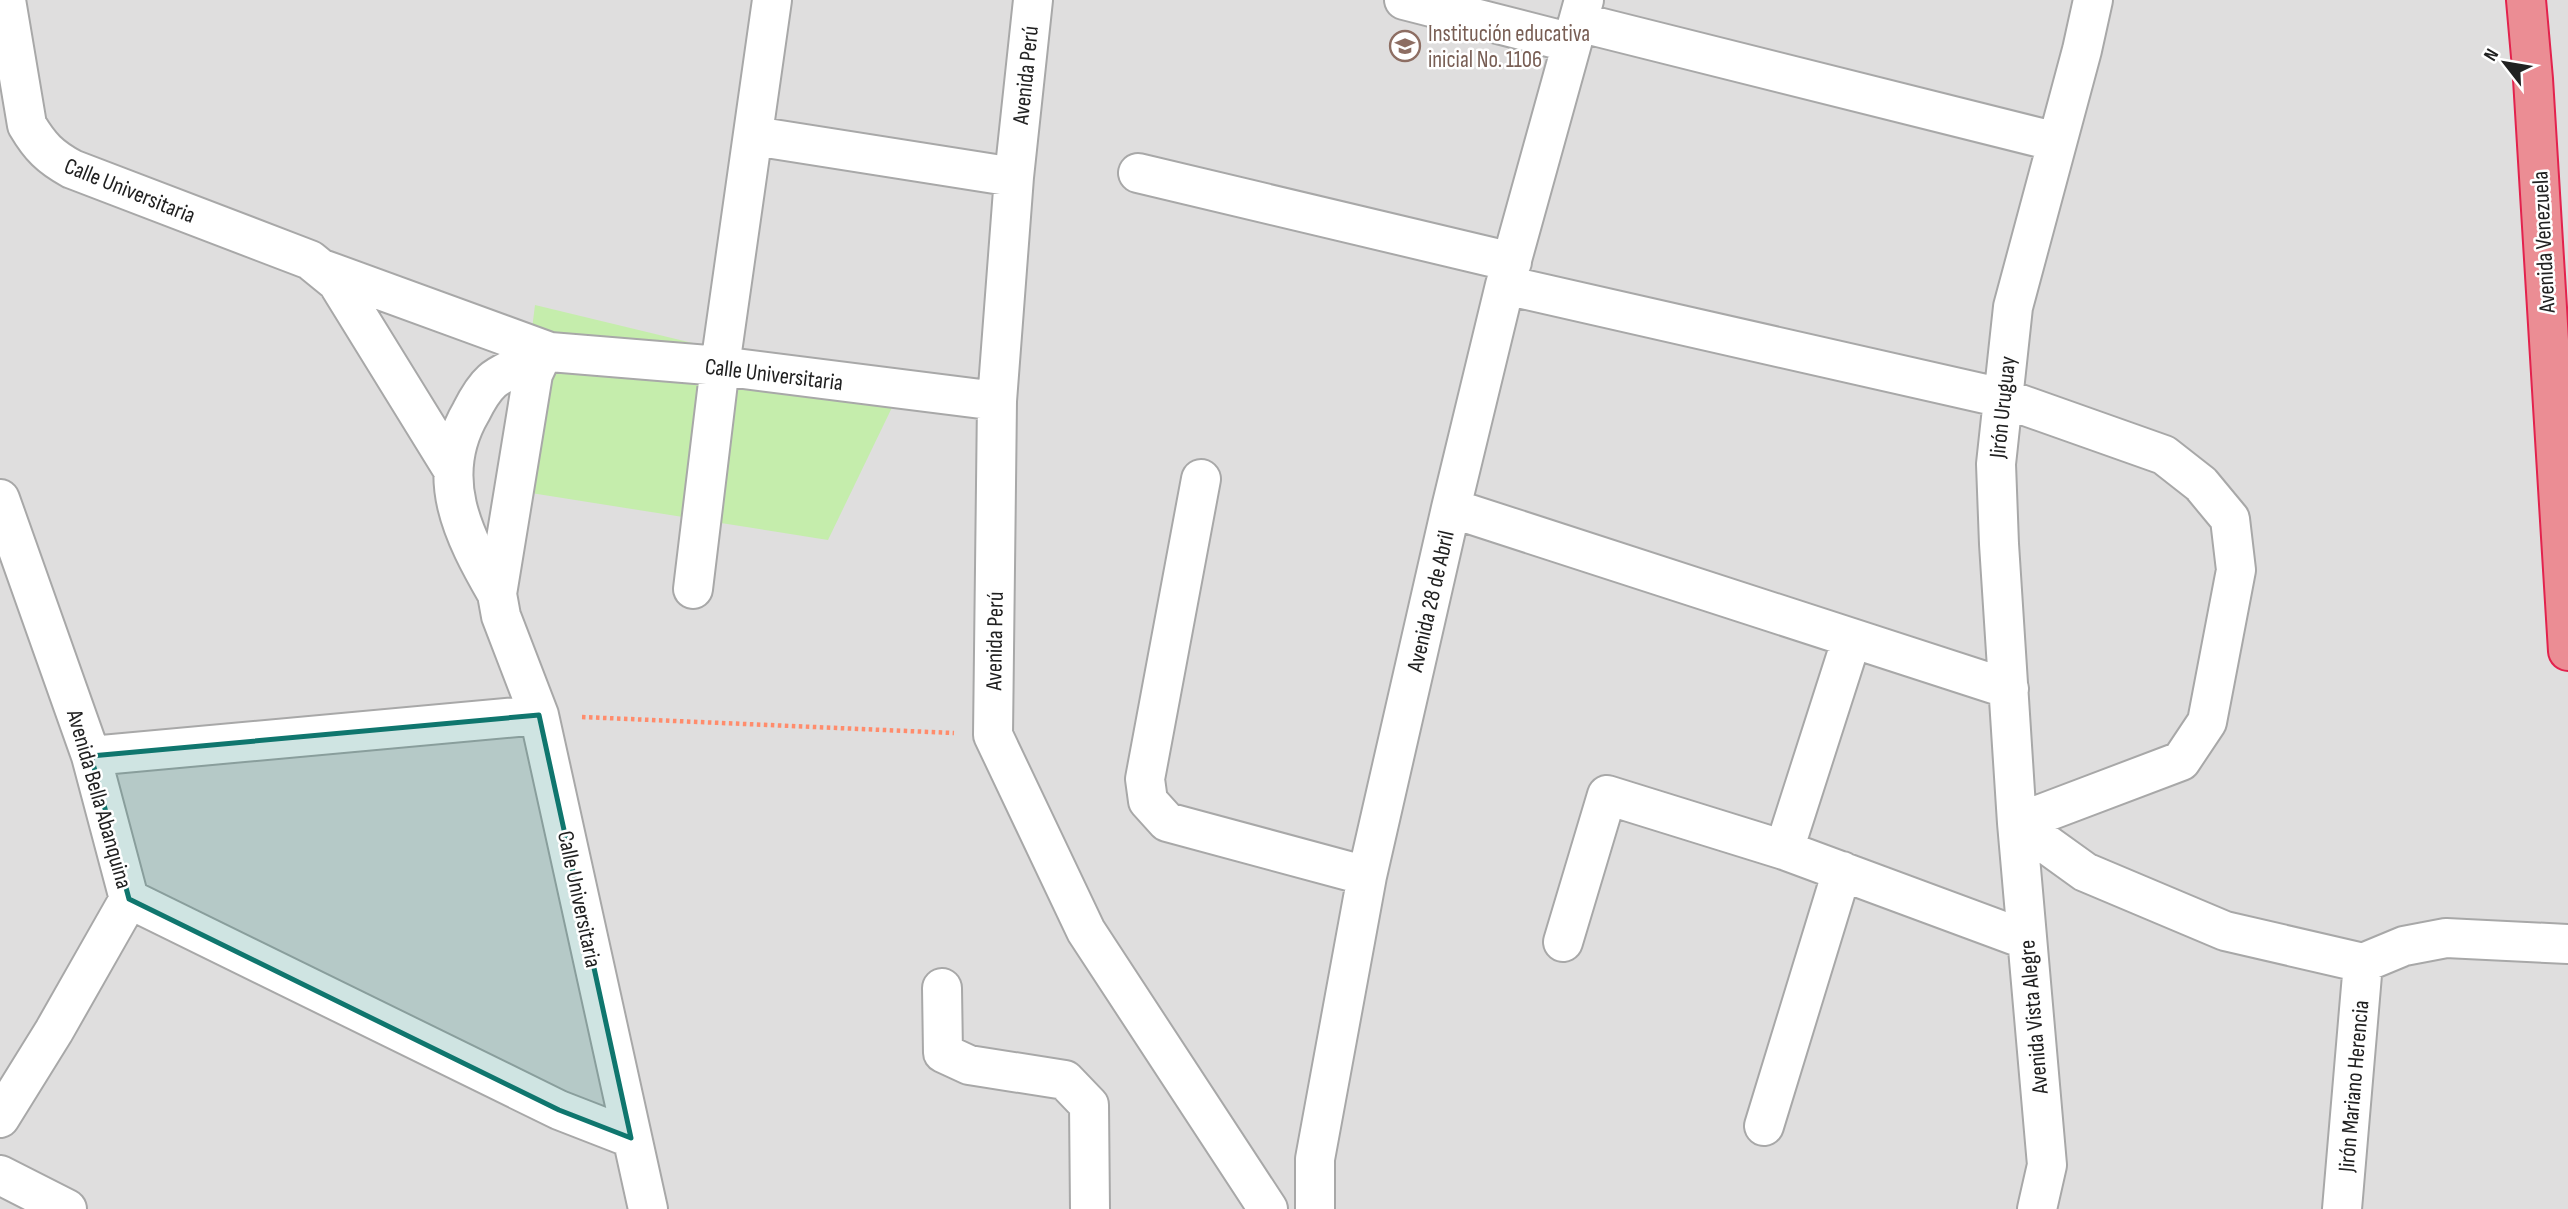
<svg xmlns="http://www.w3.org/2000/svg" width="2568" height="1209" font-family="'Sofia Sans Condensed',sans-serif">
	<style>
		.residential { fill: #dfdede }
		.grass { fill: #c5edac }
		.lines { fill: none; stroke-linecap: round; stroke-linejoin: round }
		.minor-casing { stroke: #a8a8a8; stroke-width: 42 }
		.highway-casing { stroke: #e3224d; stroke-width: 42 }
		.path { stroke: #ff8c6c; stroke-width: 4.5; stroke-dasharray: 3.5 3.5; stroke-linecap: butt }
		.minor { stroke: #fff; stroke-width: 38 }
		.highway { stroke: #eb8d94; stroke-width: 38 }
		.marked { fill: #0f766e; fill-opacity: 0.2; stroke: #0f766e; stroke-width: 5; stroke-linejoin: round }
		.labels { text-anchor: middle; stroke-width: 5; stroke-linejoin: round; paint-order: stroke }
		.education-label { font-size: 23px; fill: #785e54; stroke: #fff; text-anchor: start }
		.street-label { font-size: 23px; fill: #212121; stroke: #fff }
	</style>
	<rect width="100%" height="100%" fill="#f2f0e8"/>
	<!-- residential -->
	<path class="residential" d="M 0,0 L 2568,0 L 2568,1209 L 0,1209 Z"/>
	<!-- grass -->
	<path class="grass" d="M 535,305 L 899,393 L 828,540 L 512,490 Z"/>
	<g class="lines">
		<!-- minor casing -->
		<g class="minor-casing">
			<path id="minor" d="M 6,0 L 27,125 C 40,147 50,157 72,169 L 310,260 L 337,282 L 453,470
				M 1033,0 L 1014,177 L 997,401 L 993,735 L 1086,931 L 1268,1209
				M 1404,0 L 1572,43
				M 1578,22 L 2057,142
				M 754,136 L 1014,177
				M 1138,173 L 1512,262
				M 325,270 L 550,352 C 535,359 503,371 492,381 C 483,389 476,402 471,412 C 433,477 463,535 497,594
				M 1505,285 L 2003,398 L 2164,455 L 2201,484 L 2230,519 L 2236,570 L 2207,722 L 2181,761 L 2017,823
				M 1201,479 L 1145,779 L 1148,801 L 1167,822 L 1367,876
				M 0,499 L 91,756 L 129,899 L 54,1031 L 0,1118
				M 1451,508 L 2009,689
				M 693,589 L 720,366 L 772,0
				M 1852,638 L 1784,850 L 2027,940
				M 91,756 L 539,715
				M 2017,823 L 2085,872 L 2225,931 L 2363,963 L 2404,946 L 2446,938 L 2568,944
				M 129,899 L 559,1110 L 631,1138
				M 1563,942 L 1607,795 L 1784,850
				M 942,988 L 943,1053 L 969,1065 L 1065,1080 L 1089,1105 L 1090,1209
				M 1764,1126 L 1842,871
				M 0,1175 L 67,1209
				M 648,1209 L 539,715 L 501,616 L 497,594 L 533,374 L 540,359 L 550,352 L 720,366 L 997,401
				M 1315,1209 L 1315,1159 L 1367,876 L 1451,508 L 1505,285 L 1584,0
				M 2037,1209 L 2047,1165 L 2017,823 L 1999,544 L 1996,464 L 2013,307 L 2082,50 L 2093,0
				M 2342,1209 L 2363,963"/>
		</g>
		<!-- highway casing -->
		<g class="highway-casing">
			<path id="highway" d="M 2526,0 L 2533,79 L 2568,651"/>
		</g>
		<!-- path -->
		<path class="path" d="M 582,717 L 954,733"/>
		<!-- minor -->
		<use href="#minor" class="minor"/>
		<!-- highway -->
		<use href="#highway" class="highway"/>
	</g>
	<!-- marked area -->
	<path class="marked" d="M 539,715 L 631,1138 L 559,1110 L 129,899 L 91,756 Z"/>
	<!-- icons -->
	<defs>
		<g id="school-ring" transform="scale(1.575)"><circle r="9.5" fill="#fff" stroke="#8d6e63" stroke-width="1.5"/><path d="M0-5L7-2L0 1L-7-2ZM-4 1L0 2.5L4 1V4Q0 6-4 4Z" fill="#8d6e63"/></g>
	</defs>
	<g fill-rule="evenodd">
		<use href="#school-ring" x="1405" y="46"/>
	</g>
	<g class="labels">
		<!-- education labels -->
		<g class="education-label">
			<text x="1428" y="41">Institución educativa<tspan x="1428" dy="26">inicial No. 1106</tspan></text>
		</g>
		<!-- street labels -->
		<g class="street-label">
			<text transform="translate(1025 75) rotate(-84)" y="8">Avenida Perú</text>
			<text transform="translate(130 190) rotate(22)" y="8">Calle Universitaria</text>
			<text transform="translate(2543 242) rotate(-93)" y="8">Avenida Venezuela</text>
			<text transform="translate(774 374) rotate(7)" y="8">Calle Universitaria</text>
			<text transform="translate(2002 407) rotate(-84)" y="8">Jirón Uruguay</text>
			<text transform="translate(1430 601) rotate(-77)" y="8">Avenida 28 de Abril</text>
			<text transform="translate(994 641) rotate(-89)" y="8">Avenida Perú</text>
			<text transform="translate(100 799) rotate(74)" y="8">Avenida Bella Abanquina</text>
			<text transform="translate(580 899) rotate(78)" y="8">Calle Universitaria</text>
			<text transform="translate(2033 1017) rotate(-95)" y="8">Avenida Vista Alegre</text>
			<text transform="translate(2353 1086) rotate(-85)" y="8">Jirón Mariano Herencia</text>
		</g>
	</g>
	<!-- north arrow -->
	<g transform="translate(2505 63) rotate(301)" stroke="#ffffff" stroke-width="5" paint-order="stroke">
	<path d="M0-5L12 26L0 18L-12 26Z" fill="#212121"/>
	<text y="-10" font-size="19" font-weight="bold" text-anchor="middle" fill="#212121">N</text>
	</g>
</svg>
